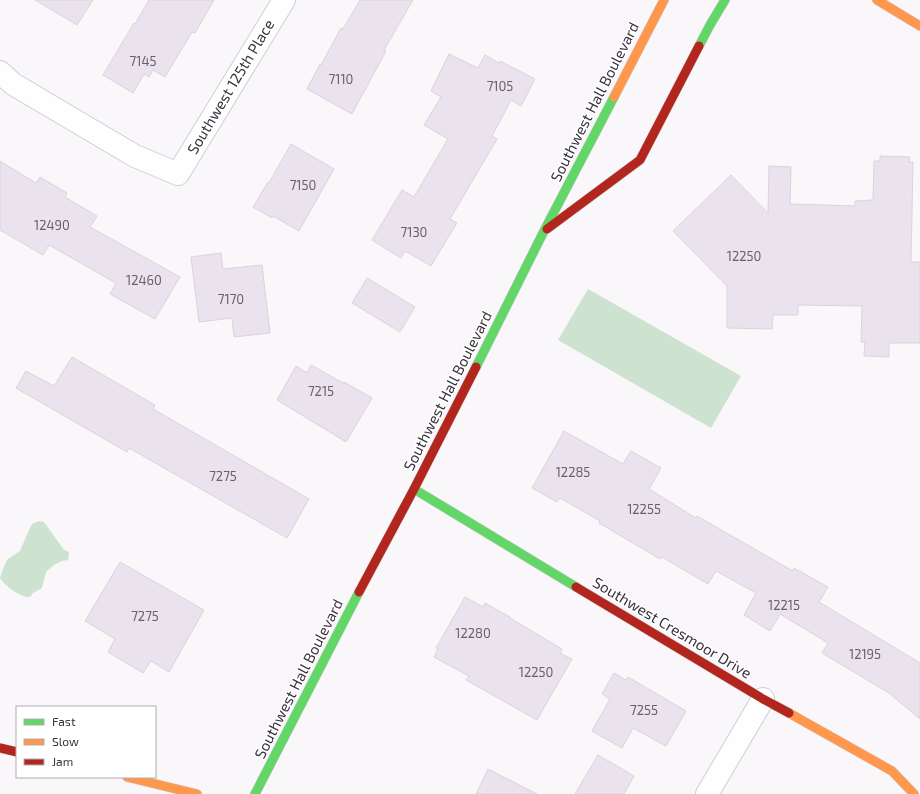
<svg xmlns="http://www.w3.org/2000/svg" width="920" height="794" font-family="'Exo 2',sans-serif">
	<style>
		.green { fill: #cee2d0 }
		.building { fill: #eae2ed; stroke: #d9d4db }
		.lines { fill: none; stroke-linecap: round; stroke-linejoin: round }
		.street-casing { stroke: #d1cdd4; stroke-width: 24 }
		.fast-casing { stroke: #d1cdd4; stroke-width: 10 }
		.slow-casing { stroke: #d1cdd4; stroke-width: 10 }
		.jam-casing { stroke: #d1cdd4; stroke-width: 10 }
		.street { stroke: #fefefe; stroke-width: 22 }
		.fast { stroke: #63d668; stroke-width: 9 }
		.slow { stroke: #ff974d; stroke-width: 9 }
		.jam { stroke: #b3261e; stroke-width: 9 }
		.labels { text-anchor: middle; stroke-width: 3; stroke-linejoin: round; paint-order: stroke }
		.number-label { font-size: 13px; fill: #68606b }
		.street-label { font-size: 15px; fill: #3a323d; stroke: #fff }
	</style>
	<rect width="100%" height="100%" fill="#f9f7fa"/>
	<!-- green -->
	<path class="green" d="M 588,289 L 741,376 L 711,428 L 558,340 Z
		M 39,521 L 44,522 L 64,550 L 69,552 L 68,560 L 62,561 L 54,565 L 46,572 L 42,588 L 33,593 L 30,597 C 21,598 5,586 0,578 L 5,564 L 8,559 L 20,551 L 29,530 L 32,524 Z"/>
	<!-- building -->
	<path class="building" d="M 35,0 L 93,0 L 77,25 Z
		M 149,0 L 214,0 L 195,33 L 192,32 L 165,77 L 153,70 L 149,77 L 144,74 L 133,93 L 103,75 L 134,23 L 135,24 Z
		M 360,0 L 413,0 L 384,50 L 386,51 L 352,114 L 307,89 L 320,64 L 321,65 L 341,28 L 343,29 Z
		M 449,54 L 478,68 L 485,55 L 499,63 L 500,61 L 535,79 L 521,106 L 511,100 L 492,136 L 497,139 L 450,219 L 457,223 L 431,266 L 405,251 L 401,258 L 372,240 L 402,190 L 414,197 L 448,139 L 424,125 L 441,97 L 431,91 Z
		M 291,144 L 334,169 L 299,231 L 273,216 L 272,218 L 253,207 L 268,182 L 269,183 Z
		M 880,156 L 910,157 L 909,162 L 913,162 L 911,262 L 920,262 L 920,343 L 889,343 L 889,357 L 864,356 L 865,342 L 861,342 L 862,306 L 798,305 L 798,315 L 773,315 L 772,329 L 727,328 L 727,286 L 673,231 L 731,175 L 768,213 L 769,166 L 791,167 L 790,204 L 855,206 L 855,201 L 873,200 L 874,161 L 880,161 Z
		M 0,161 L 36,183 L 40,177 L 67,193 L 65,197 L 97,216 L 90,227 L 180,277 L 155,319 L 110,294 L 116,283 L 49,245 L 43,255 L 0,230 Z
		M 221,253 L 223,269 L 262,265 L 270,333 L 234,337 L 232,318 L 199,322 L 191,257 Z
		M 367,278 L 415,307 L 400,332 L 352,303 Z
		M 72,357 L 155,405 L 153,409 L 309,499 L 287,538 L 129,448 L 127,452 L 16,388 L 26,371 L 54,386 Z
		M 311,365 L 343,383 L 344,382 L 372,398 L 346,442 L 277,400 L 296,366 L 307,373 Z
		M 564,431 L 623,464 L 631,451 L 661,468 L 649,489 L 696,518 L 697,516 L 793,571 L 794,568 L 828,587 L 819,602 L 920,663 L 920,719 L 889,693 L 822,653 L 828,643 L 780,614 L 770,631 L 744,615 L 756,593 L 716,571 L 708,584 L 662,557 L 660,559 L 599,523 L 600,521 L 560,498 L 557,502 L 532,488 Z
		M 120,562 L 204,610 L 169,672 L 151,661 L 143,673 L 108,652 L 115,639 L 85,621 Z
		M 465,597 L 483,607 L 485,603 L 510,617 L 510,618 L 562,649 L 560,653 L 572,659 L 537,720 L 466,680 L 469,676 L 434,657 L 438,649 L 436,648 Z
		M 614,673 L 626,680 L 628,677 L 686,711 L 666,746 L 633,728 L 622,748 L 592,731 L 610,699 L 602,694 Z
		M 598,755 L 634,776 L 624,794 L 575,794 Z
		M 488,769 L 537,794 L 476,794 Z"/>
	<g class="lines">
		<!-- street casing -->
		<g class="street-casing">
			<path id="street" d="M 0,72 L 13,84 L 135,156 L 178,174 L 284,0
				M 707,794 L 763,699"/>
		</g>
		<!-- fast casing -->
		<g class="fast-casing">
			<path id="fast" d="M 699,46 L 710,25 L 725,0
				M 476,367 L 544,231 L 614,97
				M 414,489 L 576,587
				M 255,794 L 359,592"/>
		</g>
		<!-- slow casing -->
		<g class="slow-casing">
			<path id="slow" d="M 877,0 L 920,26
				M 614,97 L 664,0
				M 789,713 L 892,771 L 914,794
				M 127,777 L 197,794"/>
		</g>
		<!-- jam casing -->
		<g class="jam-casing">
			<path id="jam" d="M 547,229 L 640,160 L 699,46
				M 576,587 L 763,699 L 789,713
				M 359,592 L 414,489 L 476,367
				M 0,748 L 17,752"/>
		</g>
		<!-- street -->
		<use href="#street" class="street"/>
		<!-- fast -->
		<use href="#fast" class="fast"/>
		<!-- slow -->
		<use href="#slow" class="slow"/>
		<!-- jam -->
		<use href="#jam" class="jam"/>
	</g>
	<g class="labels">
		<!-- number labels -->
		<g class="number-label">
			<text x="143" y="66">7145</text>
			<text x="341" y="84">7110</text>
			<text x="500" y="91">7105</text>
			<text x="303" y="190">7150</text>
			<text x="52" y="230">12490</text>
			<text x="414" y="237">7130</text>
			<text x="744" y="261">12250</text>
			<text x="144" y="285">12460</text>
			<text x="231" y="304">7170</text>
			<text x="321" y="396">7215</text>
			<text x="573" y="477">12285</text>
			<text x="223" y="481">7275</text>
			<text x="644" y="514">12255</text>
			<text x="784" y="610">12215</text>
			<text x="145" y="621">7275</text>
			<text x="473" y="638">12280</text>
			<text x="865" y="659">12195</text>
			<text x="536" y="677">12250</text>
			<text x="644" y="715">7255</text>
		</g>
		<!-- street labels -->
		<g class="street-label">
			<text transform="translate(231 87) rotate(-59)" y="5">Southwest 125th Place</text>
			<text transform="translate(595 102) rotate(-63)" y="5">Southwest Hall Boulevard</text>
			<text transform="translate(448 391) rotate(-63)" y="5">Southwest Hall Boulevard</text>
			<text transform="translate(672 628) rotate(31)" y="5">Southwest Cresmoor Drive</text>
			<text transform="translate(299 679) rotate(-63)" y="5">Southwest Hall Boulevard</text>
		</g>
	</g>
	<!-- legend -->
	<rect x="16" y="706" width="140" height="72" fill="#ffffff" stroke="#b0adb1"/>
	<rect x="24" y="719" width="20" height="6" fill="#63d668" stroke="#b0adb1"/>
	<text x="52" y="726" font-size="12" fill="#3a323d">Fast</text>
	<rect x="24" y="739" width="20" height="6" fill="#ff974d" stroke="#b0adb1"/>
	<text x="52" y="746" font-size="12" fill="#3a323d">Slow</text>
	<rect x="24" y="759" width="20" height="6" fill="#b3261e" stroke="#b0adb1"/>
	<text x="52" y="766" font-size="12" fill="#3a323d">Jam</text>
</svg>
